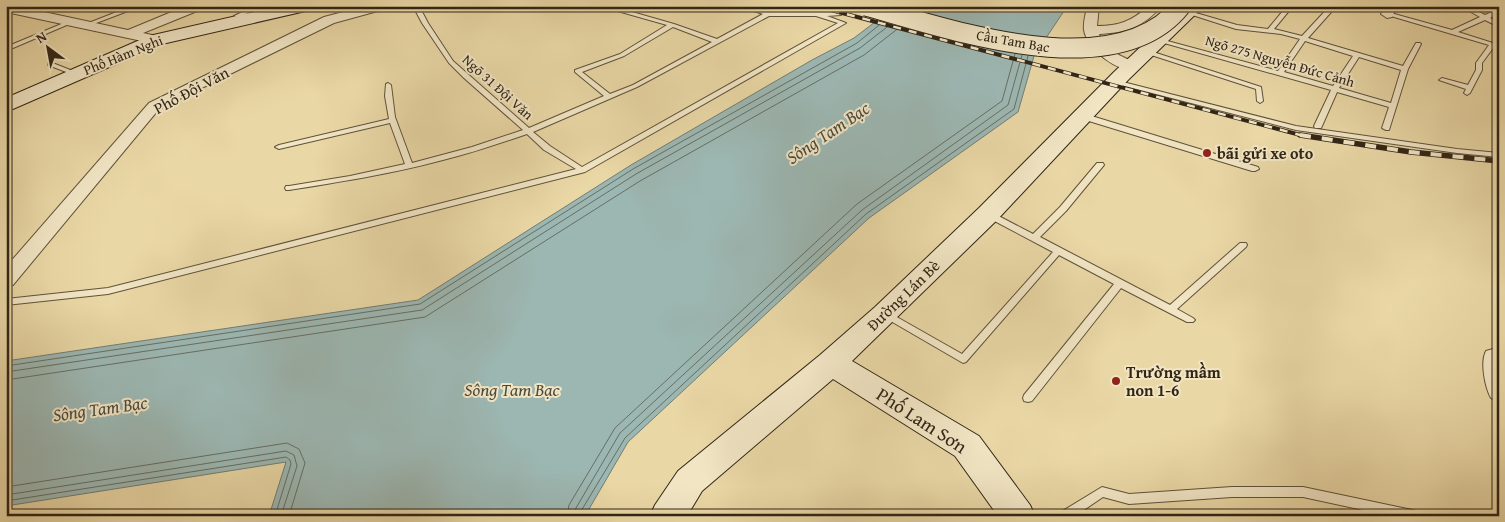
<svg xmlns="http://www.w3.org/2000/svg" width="1505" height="522" font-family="'Gentium Book Plus',serif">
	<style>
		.water { fill: #9cb7b2; stroke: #717d74 }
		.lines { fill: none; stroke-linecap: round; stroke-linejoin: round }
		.shore { stroke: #666e64; stroke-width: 1 }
		.lane-casing { stroke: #5f523a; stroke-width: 2 }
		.street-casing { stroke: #5f523a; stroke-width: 2 }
		.secondary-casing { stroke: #312516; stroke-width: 2 }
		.lane { fill: #f1e5c4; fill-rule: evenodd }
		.street { fill: #f1e5c4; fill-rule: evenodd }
		.secondary { fill: #f1e5c4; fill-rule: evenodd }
		.rail-far1-casing { stroke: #312516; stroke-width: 4 }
		.rail-casing { stroke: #312516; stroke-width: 5.5 }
		.rail-far1 { stroke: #f1e5c4; stroke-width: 2.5; stroke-dasharray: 8; stroke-linecap: butt }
		.rail { stroke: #f1e5c4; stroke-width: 4; stroke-dasharray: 11; stroke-linecap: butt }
		.secondary-bridge-casing { stroke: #312516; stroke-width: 21; stroke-linecap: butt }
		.secondary-bridge { stroke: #f1e5c4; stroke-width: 19 }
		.poi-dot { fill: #8f2418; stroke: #f1e5c4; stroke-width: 2 }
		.labels { text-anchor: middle; stroke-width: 4; stroke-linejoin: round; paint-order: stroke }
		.far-street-label { font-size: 14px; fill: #312516; stroke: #f1e5c4 }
		.street-label { font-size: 16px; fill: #312516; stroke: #f1e5c4 }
		.poi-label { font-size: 16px; font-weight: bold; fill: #312516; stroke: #f1e5c4; text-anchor: start }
		.water-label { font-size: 18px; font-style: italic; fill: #4c4a3d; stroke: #f1e5c4 }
		.near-street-label { font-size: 19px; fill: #312516; stroke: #f1e5c4 }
	</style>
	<rect width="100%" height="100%" fill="#e9d7a5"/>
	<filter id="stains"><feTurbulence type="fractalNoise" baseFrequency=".004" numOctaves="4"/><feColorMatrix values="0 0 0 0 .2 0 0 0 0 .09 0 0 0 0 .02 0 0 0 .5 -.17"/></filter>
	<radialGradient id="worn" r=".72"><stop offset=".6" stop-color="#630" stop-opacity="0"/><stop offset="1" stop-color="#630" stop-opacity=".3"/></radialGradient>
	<!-- water -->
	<path class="water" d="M 896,6 L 1064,6 L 1064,11 L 1034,56 L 1018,112 L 869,218 L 628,442 L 585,516 L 269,516 L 286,462 L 6,506 L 6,361 L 418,300 L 631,165 L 812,60 L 854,38 Z"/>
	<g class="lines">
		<!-- shore -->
		<path class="shore" d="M 6,366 L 420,304 L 633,169 L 857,43 L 883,22
			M 6,372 L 422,310 L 636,174 L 860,48 L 891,24
			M 6,380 L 425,317 L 640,181 L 864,55 L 900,27
			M 6,487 L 287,443 L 299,449 L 305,463 L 289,516
			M 6,495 L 286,451 L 294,455 L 297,466 L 281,516
			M 6,501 L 286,457 L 290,460 L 291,464 L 275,516
			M 567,516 L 569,505 L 615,428 L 857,204 L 1002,101 L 1015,54
			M 574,516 L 576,508 L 620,433 L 862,210 L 1008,105 L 1022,55
			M 581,516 L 581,511 L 625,438 L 866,214 L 1014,109 L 1028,56"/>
		<!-- lane casing -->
		<g class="lane-casing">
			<path id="lane" d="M 132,6 L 141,6 L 91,25 L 86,24 Z
				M 255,6 L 264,6 L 239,17 L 234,16 Z
				M 413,6 L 419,6 L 428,23 L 453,61 L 529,128 L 604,96 L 575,72 L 575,70 L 620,54 L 667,25 L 600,6 L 611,6 L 674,24 L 717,39 L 763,14 L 739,6 L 749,6 L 768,12 L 839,12 L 841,13 L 841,15 L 827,16 L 846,23 L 585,172 L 108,294 L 6,305 L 6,299 L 108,288 L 576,169 L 544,150 L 527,134 C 498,144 469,154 439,161 C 390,174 339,182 289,190 L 286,190 L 285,188 L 286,186 L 289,186 L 350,176 L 405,164 L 390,123 L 279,149 L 275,147 L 279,145 L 389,119 L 385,96 L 386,84 L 388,83 L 391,85 L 395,117 L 412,163 L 472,147 L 523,130 L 464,78 L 449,63 L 422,23 ZM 769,16 L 816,16 L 838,23 L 582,167 L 550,146 L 533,132 L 637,87 ZM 673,27 L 712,42 L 633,85 L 610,94 L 582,72 L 624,56 Z
				M 1287,6 L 1293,6 L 1274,29 L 1302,36 L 1327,9 L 1322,6 L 1333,8 L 1333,10 L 1308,38 L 1403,66 L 1416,43 L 1420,43 L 1421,44 L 1408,69 L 1389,130 L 1386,130 L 1382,128 L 1389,107 L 1337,92 L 1322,126 L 1321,128 L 1315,128 L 1314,126 L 1331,90 L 1157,41 L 1160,39 L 1278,71 L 1300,39 L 1281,34 L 1236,29 L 1186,13 L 1189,11 L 1237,25 L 1268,29 ZM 1305,41 L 1353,56 L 1333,86 L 1284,72 ZM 1359,57 L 1401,70 L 1391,103 L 1339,88 Z
				M 1469,6 L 1477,6 L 1482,9 L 1482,11 L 1479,12 L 1485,15 L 1499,9 L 1499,13 L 1490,18 L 1499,22 L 1499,27 L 1485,20 L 1458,32 L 1496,44 L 1482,63 L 1482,70 L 1470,93 L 1467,95 L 1464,93 L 1466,89 L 1439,80 L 1442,78 L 1468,85 L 1476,70 L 1476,63 L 1489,45 L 1384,14 L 1387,12 L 1452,30 L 1480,17 L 1471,12 L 1471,10 L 1474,9 Z
				M 71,20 L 76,21 L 6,51 L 6,47 Z
				M 1147,50 L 1261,87 L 1263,101 L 1260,103 L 1257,101 L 1256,89 L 1145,53 L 1145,51 Z
				M 50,62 L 78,73 L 79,74 L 78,75 L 74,75 L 48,65 L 48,63 Z
				M 1115,80 L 1296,126 L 1457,149 L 1499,153 L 1499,157 L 1457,153 L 1296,130 L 1113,83 L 1113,81 Z
				M 1079,114 L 1085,114 L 1258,167 L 1259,169 L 1255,171 L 1252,171 L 1079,118 Z
				M 1097,163 L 1103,163 L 1104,165 L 1066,211 L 1040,237 L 1170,305 L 1240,243 L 1246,243 L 1247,245 L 1246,247 L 1177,309 L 1193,318 L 1195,320 L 1193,322 L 1187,322 L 1121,288 L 1032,401 L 1028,402 L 1024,401 L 1023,398 L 1024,395 L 1114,284 L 1059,255 L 966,362 L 963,363 L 882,316 L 880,314 L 882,312 L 888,312 L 962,354 L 1053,252 L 985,216 L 984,214 L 985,212 L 991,212 L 1033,234 L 1060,207 Z
				M 1102,487 L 1129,494 L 1232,487 L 1303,487 L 1412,510 L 1416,511 L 1418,515 L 1391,516 L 1303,497 L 1232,497 L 1129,504 L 1103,497 L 1075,516 L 1059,516 L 1061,512 Z"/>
		</g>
		<!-- street casing -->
		<g class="street-casing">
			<path id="street" d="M 6,6 L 16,6 L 128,30 L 186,6 L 204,6 L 202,9 L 143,33 L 161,37 L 163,40 L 161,43 L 156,44 L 6,12 Z
				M 366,6 L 387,6 L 385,9 L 334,23 L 159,109 L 13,285 L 6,287 L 6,267 L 149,103 L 324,17 Z
				M 1087,6 L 1099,6 L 1097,26 C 1118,26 1133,21 1148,6 L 1161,6 C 1145,27 1124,33 1099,34 C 1105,50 1122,57 1137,63 L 1139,66 L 1137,69 C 1118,74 1087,49 1084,30 C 1083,22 1086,14 1087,6 Z
				M 1385,6 L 1397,6 L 1392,17 L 1387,18 L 1381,14 Z
				M 1493,349 L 1499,351 L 1499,401 L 1491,398 C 1485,387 1480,362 1486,351 Z"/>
		</g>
		<!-- secondary casing -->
		<g class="secondary-casing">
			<path id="secondary" d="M 280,6 L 313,6 L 310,10 L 162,44 L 6,112 L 6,98 L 149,36 Z
				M 1184,6 L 1204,6 L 1128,80 L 997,220 L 852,361 L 979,436 L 1030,505 L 1035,516 L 998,516 L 955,456 L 833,379 L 702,491 L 687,516 L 650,516 L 655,505 L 678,471 L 820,355 L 875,307 L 979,208 L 1114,72 Z"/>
		</g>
		<!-- lane -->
		<use href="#lane" class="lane"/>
		<!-- street -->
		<use href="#street" class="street"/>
		<!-- secondary -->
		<use href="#secondary" class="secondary"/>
		<!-- rail-far1 casing -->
		<g class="rail-far1-casing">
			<path id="rail-far1" d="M 816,6 L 1304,136"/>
		</g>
		<!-- rail casing -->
		<g class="rail-casing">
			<path id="rail" d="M 1300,135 L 1411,152 L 1499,161"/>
		</g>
		<!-- rail-far1 -->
		<use href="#rail-far1" class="rail-far1"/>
		<!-- rail -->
		<use href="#rail" class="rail"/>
		<!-- secondary-bridge casing -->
		<g class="secondary-bridge-casing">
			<path id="secondary-bridge" d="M 866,6 C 950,29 1116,88 1181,6"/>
		</g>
		<!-- secondary-bridge -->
		<use href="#secondary-bridge" class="secondary-bridge"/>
	</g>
	<!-- markers -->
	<g class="poi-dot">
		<circle cx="1207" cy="153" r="5"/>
		<circle cx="1116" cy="381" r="5"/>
	</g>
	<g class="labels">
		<!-- far-street labels -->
		<g class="far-street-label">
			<text transform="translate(1013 41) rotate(10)" y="5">Cầu Tam Bạc</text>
			<text transform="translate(123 55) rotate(-22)" y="5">Phố Hàm Nghi</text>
			<text transform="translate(1280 61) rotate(16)" y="5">Ngõ 275 Nguyễn Đức Cảnh</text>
			<text transform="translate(498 87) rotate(42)" y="5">Ngõ 31 Đội Văn</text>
		</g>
		<!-- street labels -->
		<g class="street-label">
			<text transform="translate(191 90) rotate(-28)" y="6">Phố Đội Văn</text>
			<text transform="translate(903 295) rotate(-44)" y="6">Đường Lán Bè</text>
		</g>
		<!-- poi labels -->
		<g class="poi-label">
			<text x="1217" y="159">bãi gửi xe oto</text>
			<text x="1126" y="378">Trường mầm<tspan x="1126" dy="18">non 1-6</tspan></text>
		</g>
		<!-- water labels -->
		<g class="water-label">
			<text transform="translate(828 133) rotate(-34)" y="6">Sông Tam Bạc</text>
			<text x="512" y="396">Sông Tam Bạc</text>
			<text transform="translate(100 409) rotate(-8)" y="6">Sông Tam Bạc</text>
		</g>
		<!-- near-street labels -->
		<g class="near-street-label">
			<text transform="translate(922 420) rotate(33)" y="7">Phố Lam Sơn</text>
		</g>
	</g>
	<!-- margin -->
	<rect width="1505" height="522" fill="none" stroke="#e9d7a5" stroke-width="25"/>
	<rect x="8" y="8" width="1490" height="507" fill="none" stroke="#312516" stroke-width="2.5"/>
	<rect x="12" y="12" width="1480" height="497" fill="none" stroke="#312516"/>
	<!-- north arrow -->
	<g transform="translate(48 48) rotate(328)" stroke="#f1e5c4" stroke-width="4" paint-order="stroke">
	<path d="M0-4L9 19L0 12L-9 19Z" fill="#312516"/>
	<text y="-8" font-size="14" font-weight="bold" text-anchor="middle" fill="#312516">N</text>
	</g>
	<rect width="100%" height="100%" filter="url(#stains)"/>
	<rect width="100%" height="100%" fill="url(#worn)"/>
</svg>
